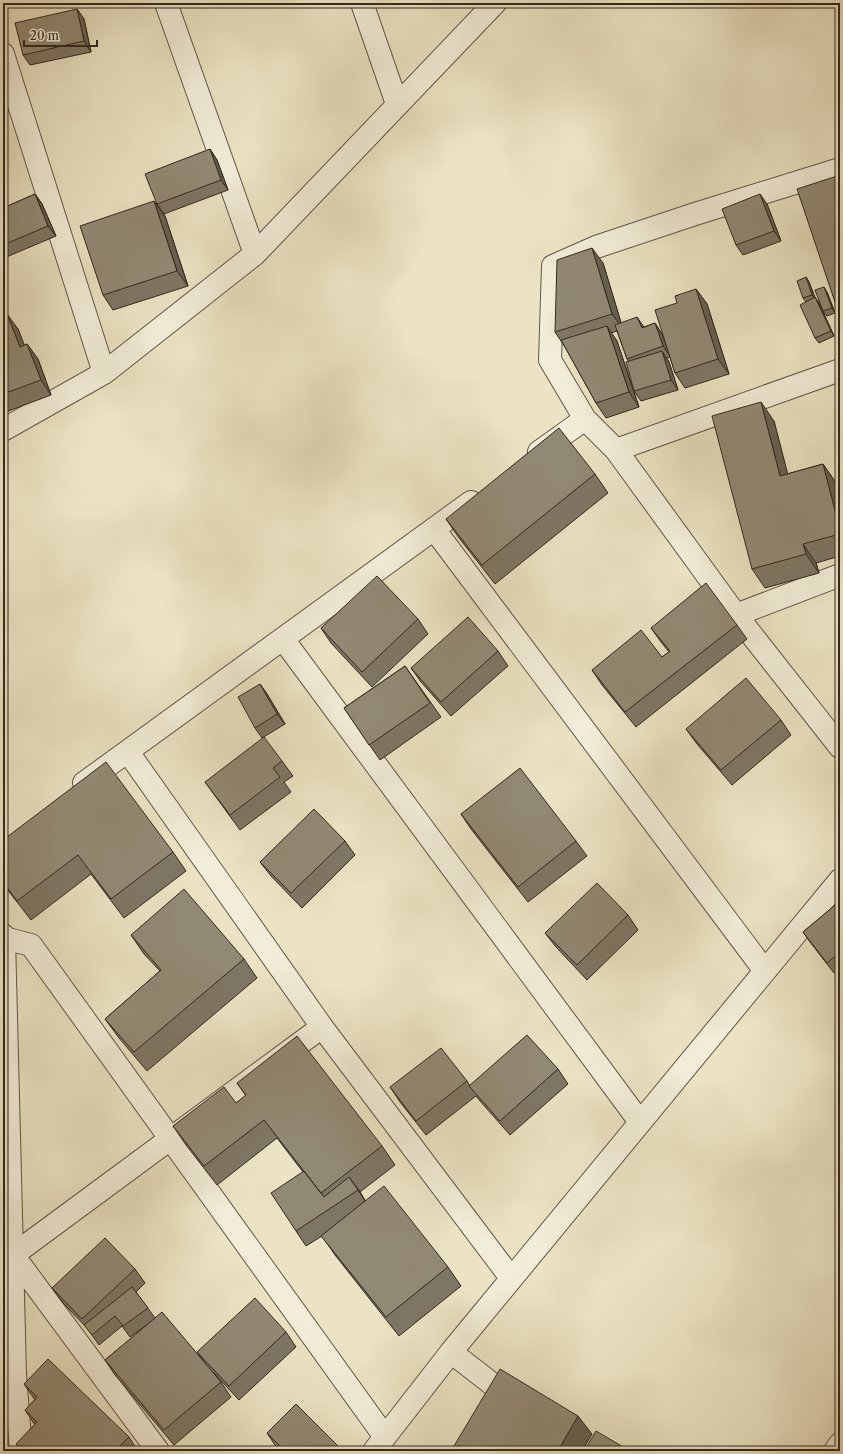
<svg xmlns="http://www.w3.org/2000/svg" width="843" height="1454" font-family="'Libre Caslon Text',serif">
	<style>
		.lines { fill: none; stroke-linecap: round; stroke-linejoin: round }
		.minor-casing { stroke: #605747; stroke-width: 24 }
		.minor { stroke: #f2edd8; stroke-width: 22 }
		.wall { fill: #7e7664; stroke: #32281e }
		.shaded-wall { fill: #666051; stroke: #32281e }
		.building { fill: #928974; stroke: #32281e }
	</style>
	<rect width="100%" height="100%" fill="#ebe3c3"/>
	<filter id="stains"><feTurbulence type="fractalNoise" baseFrequency=".005" numOctaves="4"/><feColorMatrix values="0 0 0 0 .2 0 0 0 0 .09 0 0 0 0 .02 0 0 0 .5 -.17"/></filter>
	<radialGradient id="worn" r=".72"><stop offset=".6" stop-color="#630" stop-opacity="0"/><stop offset="1" stop-color="#630" stop-opacity=".3"/></radialGradient>
	<g class="lines">
		<!-- minor casing -->
		<g class="minor-casing">
			<path id="minor" d="M 166,3 L 255,254
				M 362,3 L 397,104
				M 3,54 L 104,373
				M 840,169 L 695,214 L 596,247 L 553,266 L 550,360 L 585,419 L 616,450 L 736,615 L 840,575
				M 3,430 L 104,373 L 255,254 L 495,3
				M 616,450 L 840,370
				M 539,452 L 585,419
				M 434,529 L 765,971
				M 736,615 L 840,747
				M 283,639 L 640,1122
				M 128,752 L 322,1027 L 511,1278
				M 84,783 L 471,502
				M 3,935 L 4,938 L 15,1374 L 21,1451
				M 4,938 L 31,945 L 385,1437
				M 451,1352 L 840,880
				M 158,1451 L 13,1255 L 322,1027
				M 374,1451 L 451,1352 L 496,1387 L 517,1398
				M 835,1451 L 840,1444"/>
		</g>
		<!-- minor -->
		<use href="#minor" class="minor"/>
	</g>
	<!-- wall -->
	<path class="wall" d="M 77,9 L 84,19 L 91,52 L 30,65 L 23,55 Z
		M 210,149 L 217,160 L 228,190 L 164,214 L 157,204 Z
		M 35,194 L 42,204 L 56,236 L 4,258 L 3,256 L 3,208 Z
		M 154,201 L 165,216 L 188,286 L 113,310 L 103,295 Z
		M 767,204 L 781,241 L 743,255 L 736,245 Z
		M 603,263 L 621,323 L 644,327 L 655,323 L 662,334 L 667,347 L 677,303 L 696,289 L 707,304 L 729,374 L 685,388 L 675,373 L 670,357 L 667,358 L 669,362 L 678,390 L 641,401 L 634,391 L 629,362 L 627,359 L 617,331 L 611,333 L 617,341 L 639,407 L 606,418 L 596,403 L 565,347 L 555,332 Z
		M 806,277 L 809,282 L 815,298 L 819,303 L 834,336 L 819,343 L 815,338 L 806,302 L 803,298 Z
		M 827,292 L 835,313 L 827,316 L 823,311 Z
		M 3,316 L 18,329 L 24,345 L 27,344 L 38,359 L 51,395 L 3,413 Z
		M 774,421 L 787,474 L 823,464 L 836,483 L 840,499 L 840,556 L 816,563 L 819,573 L 765,588 L 752,569 Z
		M 595,474 L 608,493 L 495,584 L 459,538 L 446,519 Z
		M 418,619 L 428,634 L 372,687 L 331,643 L 321,628 Z
		M 737,625 L 747,639 L 636,727 L 602,685 L 592,670 L 662,657 L 669,652 L 661,642 L 651,628 Z
		M 498,651 L 508,666 L 451,716 L 421,682 L 411,668 Z
		M 405,666 L 441,717 L 380,760 L 344,708 Z
		M 260,684 L 267,694 L 285,724 L 262,738 L 255,728 Z
		M 781,720 L 791,735 L 732,785 L 697,744 L 686,729 Z
		M 282,761 L 293,776 L 284,782 L 291,792 L 240,830 L 205,782 Z
		M 461,814 L 576,841 L 587,856 L 528,902 L 471,829 Z
		M 3,840 L 173,852 L 186,871 L 124,918 L 91,874 L 31,920 L 3,884 Z
		M 345,841 L 355,855 L 302,908 L 271,876 L 260,862 Z
		M 840,901 L 840,968 L 834,973 L 810,942 L 803,932 Z
		M 628,915 L 638,930 L 587,980 L 556,947 L 545,933 Z
		M 131,935 L 244,959 L 257,978 L 147,1071 L 119,1038 L 105,1019 L 160,971 L 144,954 Z
		M 558,1069 L 568,1084 L 510,1135 L 480,1101 L 476,1096 L 426,1135 L 400,1102 L 390,1087 L 467,1081 L 470,1086 Z
		M 237,1083 L 382,1146 L 395,1165 L 360,1192 L 365,1201 L 448,1267 L 461,1286 L 399,1336 L 335,1255 L 322,1236 L 306,1246 L 296,1231 L 303,1172 L 277,1138 L 217,1185 L 186,1145 L 173,1126 L 236,1103 L 246,1096 Z
		M 135,1269 L 145,1283 L 136,1292 L 155,1318 L 205,1363 L 197,1352 L 286,1332 L 296,1347 L 239,1400 L 213,1372 L 221,1382 L 231,1397 L 174,1445 L 115,1375 L 105,1360 L 152,1321 L 130,1337 L 122,1326 L 99,1345 L 87,1328 L 63,1303 L 52,1288 Z
		M 24,1384 L 129,1437 L 138,1451 L 21,1451 L 16,1444 L 35,1425 L 25,1410 L 35,1400 Z
		M 267,1433 L 343,1451 L 280,1451 L 277,1448 Z
		M 592,1434 L 582,1451 L 451,1451 Z"/>
	<!-- shaded-wall -->
	<path class="shaded-wall" d="M 77,9 L 84,19 L 91,52 L 84,41 Z
		M 210,149 L 217,160 L 228,190 L 221,180 Z
		M 35,194 L 42,204 L 56,236 L 48,226 Z
		M 760,194 L 767,204 L 781,241 L 774,231 Z
		M 154,201 L 165,216 L 188,286 L 177,271 Z
		M 592,248 L 603,263 L 623,329 L 612,314 Z
		M 806,277 L 809,282 L 816,300 L 812,295 Z
		M 824,287 L 827,292 L 835,313 L 832,308 Z
		M 696,289 L 707,304 L 729,374 L 718,359 Z
		M 815,297 L 819,303 L 834,336 L 831,331 Z
		M 7,314 L 18,329 L 31,362 L 20,347 Z
		M 637,317 L 644,327 L 649,338 L 642,328 Z
		M 655,323 L 662,334 L 670,356 L 663,346 Z
		M 607,326 L 617,341 L 639,407 L 629,392 Z
		M 27,344 L 38,359 L 51,395 L 41,380 Z
		M 662,351 L 669,362 L 678,390 L 671,380 Z
		M 761,402 L 774,421 L 793,494 L 780,476 Z
		M 823,464 L 836,483 L 840,499 L 840,530 Z
		M 803,544 L 816,563 L 819,573 L 806,554 Z
		M 260,684 L 267,694 L 285,724 L 277,714 Z
		M 349,1177 L 360,1192 L 368,1205 L 358,1190 Z
		M 578,1416 L 592,1434 L 582,1451 L 563,1451 L 560,1447 Z
		M 558,1446 L 562,1451 L 555,1451 Z"/>
	<!-- building -->
	<path class="building" d="M 77,9 L 84,41 L 23,55 L 15,23 Z
		M 210,149 L 221,180 L 157,204 L 145,174 Z
		M 840,175 L 840,317 L 797,189 Z
		M 35,194 L 48,226 L 3,245 L 3,208 Z
		M 760,194 L 774,231 L 736,245 L 722,209 Z
		M 154,201 L 177,271 L 103,295 L 80,226 Z
		M 592,248 L 612,314 L 555,332 L 557,260 Z
		M 806,277 L 812,295 L 803,298 L 797,281 Z
		M 824,287 L 832,308 L 823,311 L 815,290 Z
		M 696,289 L 718,359 L 675,373 L 655,310 L 677,303 L 675,296 Z
		M 815,297 L 831,331 L 815,338 L 800,305 Z
		M 7,314 L 20,347 L 27,344 L 41,380 L 3,394 L 3,316 Z
		M 637,317 L 642,328 L 655,323 L 663,346 L 627,359 L 615,325 Z
		M 607,326 L 629,392 L 596,403 L 561,340 Z
		M 662,351 L 671,380 L 634,391 L 626,362 Z
		M 761,402 L 780,476 L 823,464 L 840,530 L 840,534 L 803,544 L 806,554 L 752,569 L 712,416 Z
		M 559,428 L 595,474 L 482,565 L 446,519 Z
		M 377,576 L 418,619 L 362,672 L 321,628 Z
		M 706,583 L 737,625 L 625,712 L 592,670 L 641,630 L 662,657 L 670,651 L 651,628 Z
		M 468,617 L 498,651 L 441,702 L 411,668 Z
		M 405,666 L 430,703 L 369,745 L 344,708 Z
		M 746,678 L 781,720 L 721,770 L 686,729 Z
		M 260,684 L 277,714 L 255,728 L 238,697 Z
		M 264,737 L 282,761 L 273,768 L 280,777 L 230,815 L 205,782 Z
		M 106,762 L 173,852 L 111,899 L 78,855 L 17,901 L 3,882 L 3,840 Z
		M 520,768 L 576,841 L 518,887 L 461,814 Z
		M 314,809 L 345,841 L 291,893 L 260,862 Z
		M 597,883 L 628,915 L 577,965 L 545,933 Z
		M 184,889 L 244,959 L 134,1052 L 105,1019 L 161,970 L 131,935 Z
		M 840,901 L 840,952 L 827,963 L 803,932 Z
		M 527,1035 L 558,1069 L 500,1121 L 469,1086 Z
		M 297,1036 L 382,1146 L 321,1193 L 264,1120 L 204,1166 L 173,1126 L 224,1087 L 236,1103 L 246,1095 L 237,1083 Z
		M 441,1048 L 467,1081 L 416,1121 L 390,1087 Z
		M 304,1171 L 324,1197 L 349,1177 L 358,1190 L 296,1231 L 271,1193 Z
		M 384,1186 L 448,1267 L 386,1317 L 321,1236 Z
		M 105,1238 L 135,1269 L 82,1319 L 52,1288 Z
		M 132,1287 L 148,1308 L 123,1326 L 115,1316 L 92,1335 L 84,1325 Z
		M 255,1298 L 286,1332 L 229,1386 L 197,1352 Z
		M 162,1312 L 221,1382 L 164,1430 L 105,1360 Z
		M 48,1359 L 129,1437 L 115,1451 L 23,1451 L 16,1444 L 37,1422 L 25,1410 L 37,1397 L 24,1384 Z
		M 500,1369 L 578,1416 L 560,1447 L 558,1446 L 555,1451 L 451,1451 Z
		M 296,1404 L 343,1451 L 285,1451 L 267,1433 Z
		M 596,1431 L 625,1448 L 624,1448 L 629,1451 L 584,1451 Z"/>
	<!-- margin -->
	<rect width="843" height="1454" fill="none" stroke="#ebe3c3" stroke-width="16"/>
	<rect x="4" y="4" width="835" height="1446" fill="none" stroke="#32281e" stroke-width="2"/>
	<rect x="8" y="8" width="827" height="1438" fill="none" stroke="#32281e"/>
	<!-- scale -->
	<path d="M24 40v6h73v-6" fill="none" stroke="#32281e" stroke-width="2"/>
	<text x="30" y="40" font-size="12" fill="#32281e" stroke="#f2edd8" stroke-width="3" paint-order="stroke">20 m</text>
	<rect width="100%" height="100%" filter="url(#stains)"/>
	<rect width="100%" height="100%" fill="url(#worn)"/>
</svg>
